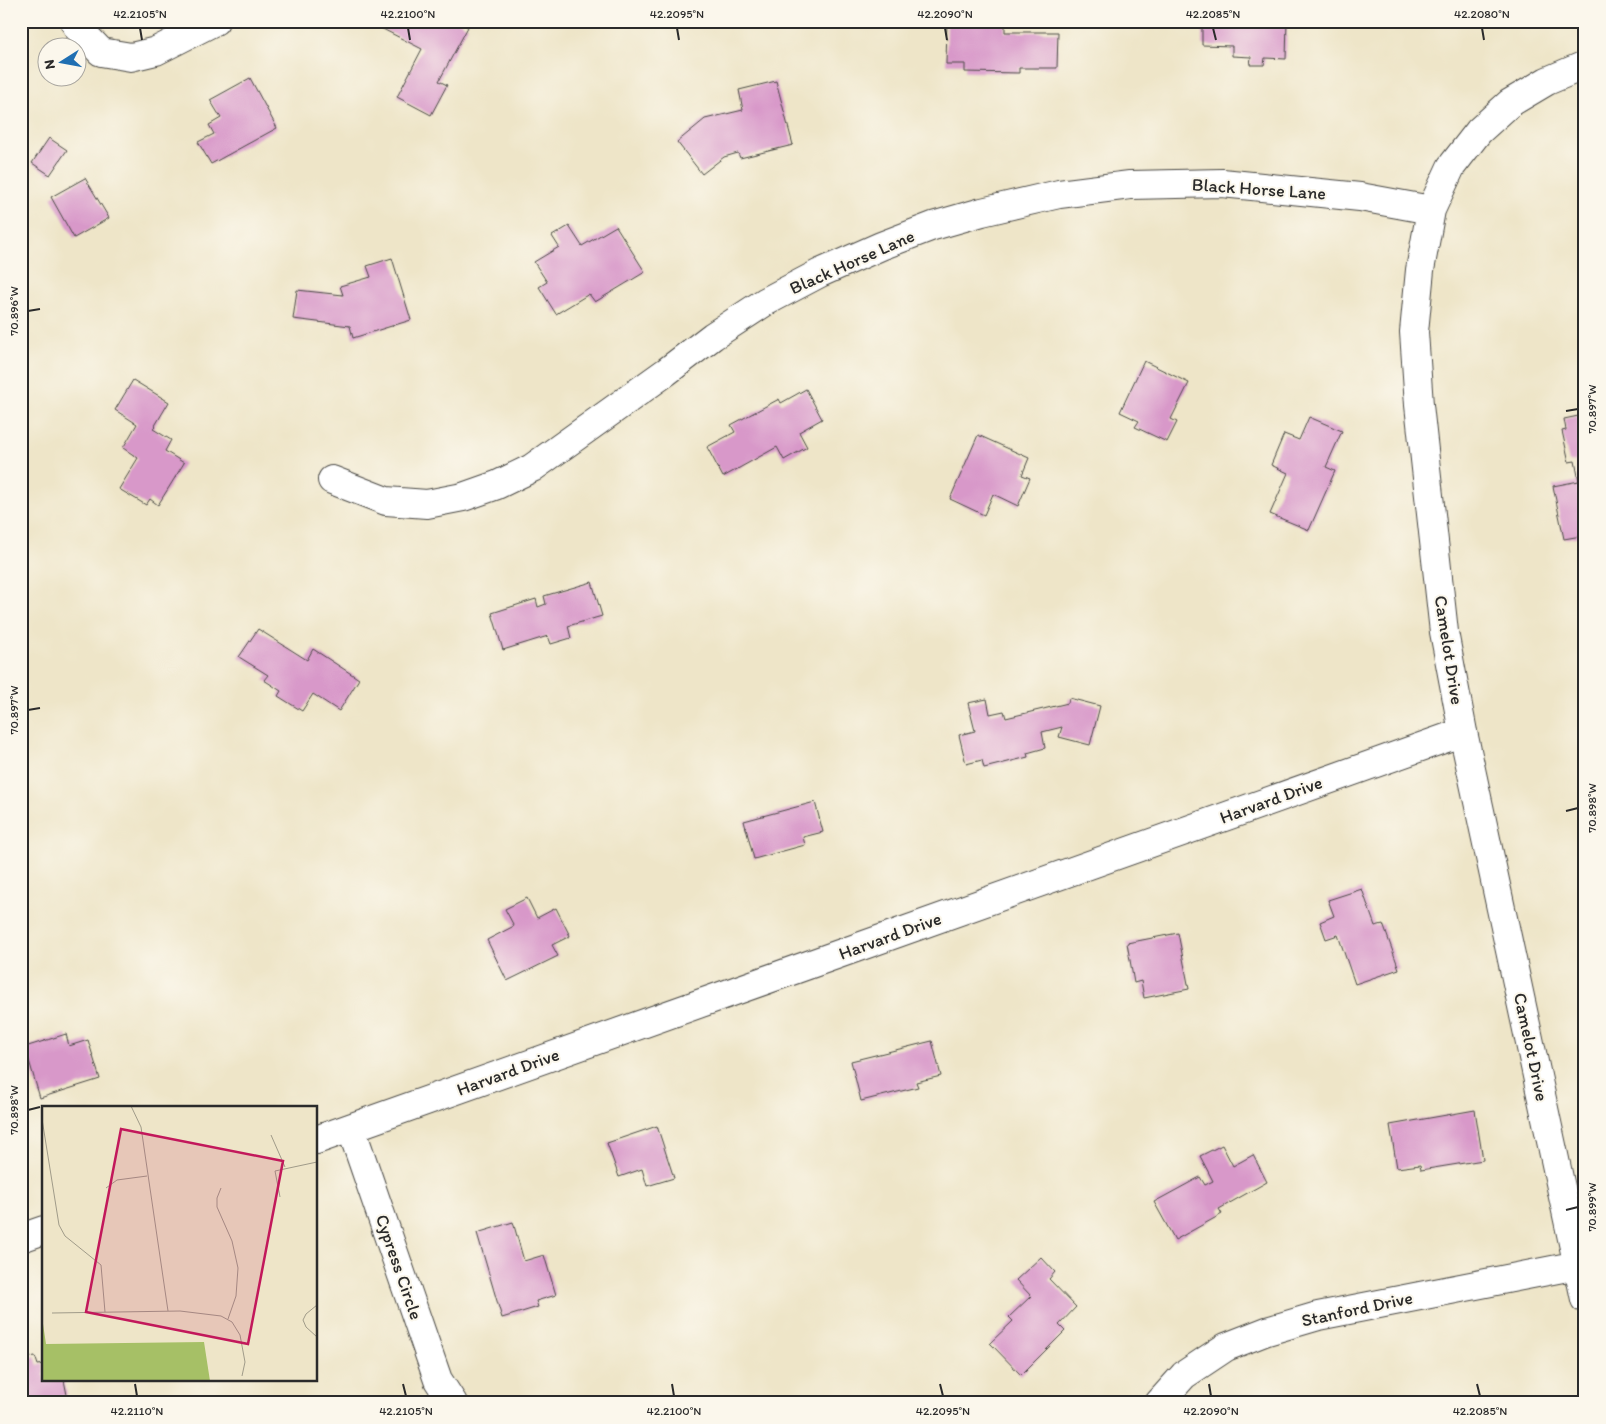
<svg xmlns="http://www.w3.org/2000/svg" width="1606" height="1424" font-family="Itim,sans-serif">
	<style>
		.building { fill: #d898c9 }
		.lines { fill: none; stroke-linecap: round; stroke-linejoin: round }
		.minor-casing { stroke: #484743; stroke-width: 30 }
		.minor { stroke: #fff; stroke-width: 28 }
		.ticks { fill: none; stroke: #2b2b2b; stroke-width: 2 }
		.labels { text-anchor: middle; stroke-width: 4; stroke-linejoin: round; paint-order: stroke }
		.street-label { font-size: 18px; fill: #2b2b2b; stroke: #fbf7ec }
		.inset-road { fill: none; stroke: #a09b89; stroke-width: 1 }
		.view { fill: #c2185b; fill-opacity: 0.15; stroke: #c2185b; stroke-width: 2.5 }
		.inset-edge { fill: none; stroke: #2b2b2b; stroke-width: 2.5 }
		.neatline { fill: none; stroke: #2b2b2b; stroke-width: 2 }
		.ticks-label { font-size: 12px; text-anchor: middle; fill: #2b2b2b }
	</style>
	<rect width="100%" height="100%" fill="#fbf7ec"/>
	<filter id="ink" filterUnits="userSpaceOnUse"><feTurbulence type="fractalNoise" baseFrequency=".02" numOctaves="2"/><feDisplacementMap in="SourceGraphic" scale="10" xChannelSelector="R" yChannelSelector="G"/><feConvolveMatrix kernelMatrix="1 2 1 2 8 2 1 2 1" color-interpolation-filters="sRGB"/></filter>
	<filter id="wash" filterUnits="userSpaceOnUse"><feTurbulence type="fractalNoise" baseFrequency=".0096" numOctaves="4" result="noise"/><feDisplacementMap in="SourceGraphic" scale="20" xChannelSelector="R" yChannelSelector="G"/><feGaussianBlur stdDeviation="1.12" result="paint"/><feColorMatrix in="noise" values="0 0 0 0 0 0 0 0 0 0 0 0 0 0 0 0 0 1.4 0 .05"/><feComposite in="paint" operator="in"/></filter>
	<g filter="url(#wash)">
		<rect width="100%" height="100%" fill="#eee5c8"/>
		<g id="blocks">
			<!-- building -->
			<path class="building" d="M 377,21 L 457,21 L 468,27 L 439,81 L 447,85 L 431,115 L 397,97 L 422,49 L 375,25 Z
				M 947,21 L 1005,21 L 1005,32 L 1058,32 L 1057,68 L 1019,68 L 1019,73 L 965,72 L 965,64 L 946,64 Z
				M 1202,21 L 1287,21 L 1286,59 L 1265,58 L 1264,65 L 1250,65 L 1251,57 L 1232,56 L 1232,46 L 1202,45 Z
				M 250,78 L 277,128 L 211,164 L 198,142 L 214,134 L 209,125 L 221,118 L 210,100 Z
				M 776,81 L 793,145 L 740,158 L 738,153 L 724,157 L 702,174 L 677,142 L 705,119 L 743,110 L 739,90 Z
				M 49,138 L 67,150 L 50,175 L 32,163 Z
				M 85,178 L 109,218 L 74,238 L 51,197 Z
				M 569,226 L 582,246 L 616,226 L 645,272 L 595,302 L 589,294 L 556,314 L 539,287 L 547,282 L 534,262 L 559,247 L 552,236 Z
				M 392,258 L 411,320 L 353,338 L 350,326 L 293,319 L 297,290 L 343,295 L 340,286 L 371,277 L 367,266 Z
				M 1144,361 L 1189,383 L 1171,419 L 1177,422 L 1167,442 L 1135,427 L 1139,421 L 1120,412 Z
				M 133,380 L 169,402 L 153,429 L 171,440 L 165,451 L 184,463 L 158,505 L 150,499 L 146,505 L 119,489 L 138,458 L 123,448 L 137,424 L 115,410 Z
				M 806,389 L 822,419 L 799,432 L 807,447 L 784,460 L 777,447 L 723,477 L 707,447 L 735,432 L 731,425 L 779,399 L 781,403 Z
				M 1583,415 L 1585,424 L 1584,548 L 1581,536 L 1564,539 L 1553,486 L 1579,481 L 1575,461 L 1569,462 L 1562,431 L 1566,430 L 1564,419 Z
				M 1309,417 L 1342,431 L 1326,467 L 1335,471 L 1309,530 L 1270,514 L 1288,473 L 1271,465 L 1284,434 L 1299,440 Z
				M 978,435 L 1029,458 L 1022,475 L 1030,478 L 1018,506 L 993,494 L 984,515 L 950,499 Z
				M 592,582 L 602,616 L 568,626 L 571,638 L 551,644 L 548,636 L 503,650 L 492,613 L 536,599 L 538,607 L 546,604 L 544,596 Z
				M 258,629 L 307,660 L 313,649 L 359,679 L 339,711 L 313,694 L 302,711 L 278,696 L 281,691 L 264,680 L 268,675 L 239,657 Z
				M 1069,698 L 1100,706 L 1090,745 L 1059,737 L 1062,727 L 1042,732 L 1045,748 L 1027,753 L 1028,757 L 984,768 L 982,760 L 966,764 L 959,735 L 975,731 L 968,703 L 987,699 L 990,714 L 1004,711 L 1006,718 L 1068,703 Z
				M 815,802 L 823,832 L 803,837 L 805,845 L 754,859 L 744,821 Z
				M 1362,889 L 1375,926 L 1383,924 L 1399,969 L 1355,984 L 1338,935 L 1326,939 L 1320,922 L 1334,916 L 1328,900 Z
				M 527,898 L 537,918 L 556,908 L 570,936 L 552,945 L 558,956 L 507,981 L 487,940 L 514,926 L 505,909 Z
				M 1178,933 L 1189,989 L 1144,998 L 1141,981 L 1134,983 L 1127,943 Z
				M 66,1034 L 69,1046 L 88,1040 L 100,1079 L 40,1098 L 25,1047 Z
				M 932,1041 L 941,1076 L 916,1082 L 918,1087 L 861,1101 L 851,1061 Z
				M 1475,1110 L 1483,1160 L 1421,1170 L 1420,1165 L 1397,1168 L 1390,1125 Z
				M 657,1126 L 674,1178 L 647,1186 L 642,1169 L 619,1177 L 607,1143 Z
				M 1222,1145 L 1233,1166 L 1253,1155 L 1267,1182 L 1219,1209 L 1222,1214 L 1175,1240 L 1154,1202 L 1200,1177 L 1205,1185 L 1213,1181 L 1200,1156 Z
				M 513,1222 L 524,1261 L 544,1255 L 556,1295 L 536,1301 L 538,1307 L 502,1318 L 477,1233 Z
				M 1041,1257 L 1055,1272 L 1049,1279 L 1076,1307 L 1059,1325 L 1065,1331 L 1021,1375 L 990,1343 L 1013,1321 L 1009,1317 L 1031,1296 L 1016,1280 Z
				M 35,1356 L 38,1365 L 44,1364 L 44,1380 L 64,1380 L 67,1395 L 36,1403 L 21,1403 L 21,1370 L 22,1369 L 21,1359 Z"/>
		</g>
	</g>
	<g filter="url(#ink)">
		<use href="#blocks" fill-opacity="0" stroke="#484743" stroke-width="1"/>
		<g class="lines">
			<!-- minor casing -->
			<g class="minor-casing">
				<path id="minor" d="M 74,21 L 78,28 L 101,52 L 131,57 L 156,51 L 215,21
					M 1585,65 L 1547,81 L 1510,103 L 1479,131 L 1451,167 L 1431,210 L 1420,270 L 1414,332 L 1419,405 L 1444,632 L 1463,732 L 1585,1299
					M 332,480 L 386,501 L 427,504 L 463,497 L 497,485 L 532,468 L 666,372 L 713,336 L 765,302 L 820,273 L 881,246 L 933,226 L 982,212 L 1059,194 L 1130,185 L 1222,183 L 1360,197 L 1431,210
					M 351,1128 L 438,1380 L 453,1403
					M 316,1140 L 1463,732
					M 21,1238 L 44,1230
					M 1159,1403 L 1184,1375 L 1226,1347 L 1267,1331 L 1318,1316 L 1578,1265"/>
			</g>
			<!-- minor -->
			<use href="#minor" class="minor"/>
		</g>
	</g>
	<!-- ticks -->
	<path class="ticks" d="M 140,28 L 142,40M 408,28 L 410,40M 677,28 L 679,40M 945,28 L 947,40M 1213,28 L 1216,40M 1482,28 L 1484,40M 28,311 L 40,309M 1566,411 L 1578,409M 28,710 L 40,708M 1566,811 L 1578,808M 28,1110 L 40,1107M 1566,1210 L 1578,1207M 135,1384 L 137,1396M 403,1384 L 406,1396M 672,1384 L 674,1396M 940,1384 L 943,1396M 1209,1384 L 1211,1396M 1477,1384 L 1480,1396"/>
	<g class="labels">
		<!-- street labels -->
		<g class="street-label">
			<text transform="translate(1259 189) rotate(4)" y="6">Black Horse Lane</text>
			<text transform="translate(852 262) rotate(-24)" y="6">Black Horse Lane</text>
			<text transform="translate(1449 650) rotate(81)" y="6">Camelot Drive</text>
			<text transform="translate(1271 800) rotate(-20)" y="6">Harvard Drive</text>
			<text transform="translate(890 936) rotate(-20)" y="6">Harvard Drive</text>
			<text transform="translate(1531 1047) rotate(78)" y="6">Camelot Drive</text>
			<text transform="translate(508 1072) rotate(-20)" y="6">Harvard Drive</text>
			<text transform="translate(399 1267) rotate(71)" y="6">Cypress Circle</text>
			<text transform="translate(1357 1309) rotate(-12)" y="6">Stanford Drive</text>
		</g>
	</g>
	<!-- overview -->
	<g transform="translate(42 1106)">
		<rect width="275" height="275" fill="#eee5c8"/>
		<path d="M 0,211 L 4,238 L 162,236 L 168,275 L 0,275 Z" fill="#a6c066"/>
		<path class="inset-road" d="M 89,0 L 99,21 L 126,205M 0,13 L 17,119 L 23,130 L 59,159 L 63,206M 229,29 L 243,61M 64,82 L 75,74 L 105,70M 179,82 L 175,92 L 175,101 L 190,135 L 196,162 L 194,190 L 186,213M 238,91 L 233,65 L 275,56M 275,199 L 264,208 L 261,214 L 264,221 L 275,231M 10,207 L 138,205 L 179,210 L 190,216 L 198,229 L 203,256 L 200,270"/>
		<path class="view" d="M 79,23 L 241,55 L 206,238 L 44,206 Z"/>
		<rect width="275" height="275" class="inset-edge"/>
	</g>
	<!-- margin -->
	<rect width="1606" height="1424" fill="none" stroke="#fbf7ec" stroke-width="55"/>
	<!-- north arrow -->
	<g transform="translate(62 62) rotate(259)"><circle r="24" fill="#fbf7ec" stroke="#a8a59f"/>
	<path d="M0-4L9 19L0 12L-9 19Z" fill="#1f6fb2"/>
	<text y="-8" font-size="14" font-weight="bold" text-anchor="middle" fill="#2b2b2b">N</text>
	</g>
	<rect x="28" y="28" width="1550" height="1368" class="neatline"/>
	<g class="ticks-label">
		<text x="140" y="18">42.2105°N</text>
		<text x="408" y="18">42.2100°N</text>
		<text x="677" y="18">42.2095°N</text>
		<text x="945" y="18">42.2090°N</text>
		<text x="1213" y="18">42.2085°N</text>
		<text x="1482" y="18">42.2080°N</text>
		<text transform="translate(14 311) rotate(-90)" y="4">70.896°W</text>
		<text transform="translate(1592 409) rotate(-90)" y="4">70.897°W</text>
		<text transform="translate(14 710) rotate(-90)" y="4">70.897°W</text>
		<text transform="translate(1592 808) rotate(-90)" y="4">70.898°W</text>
		<text transform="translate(14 1110) rotate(-90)" y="4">70.898°W</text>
		<text transform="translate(1592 1207) rotate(-90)" y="4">70.899°W</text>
		<text x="137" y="1415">42.2110°N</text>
		<text x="406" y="1415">42.2105°N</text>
		<text x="674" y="1415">42.2100°N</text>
		<text x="943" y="1415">42.2095°N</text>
		<text x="1211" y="1415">42.2090°N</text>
		<text x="1480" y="1415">42.2085°N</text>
	</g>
</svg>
